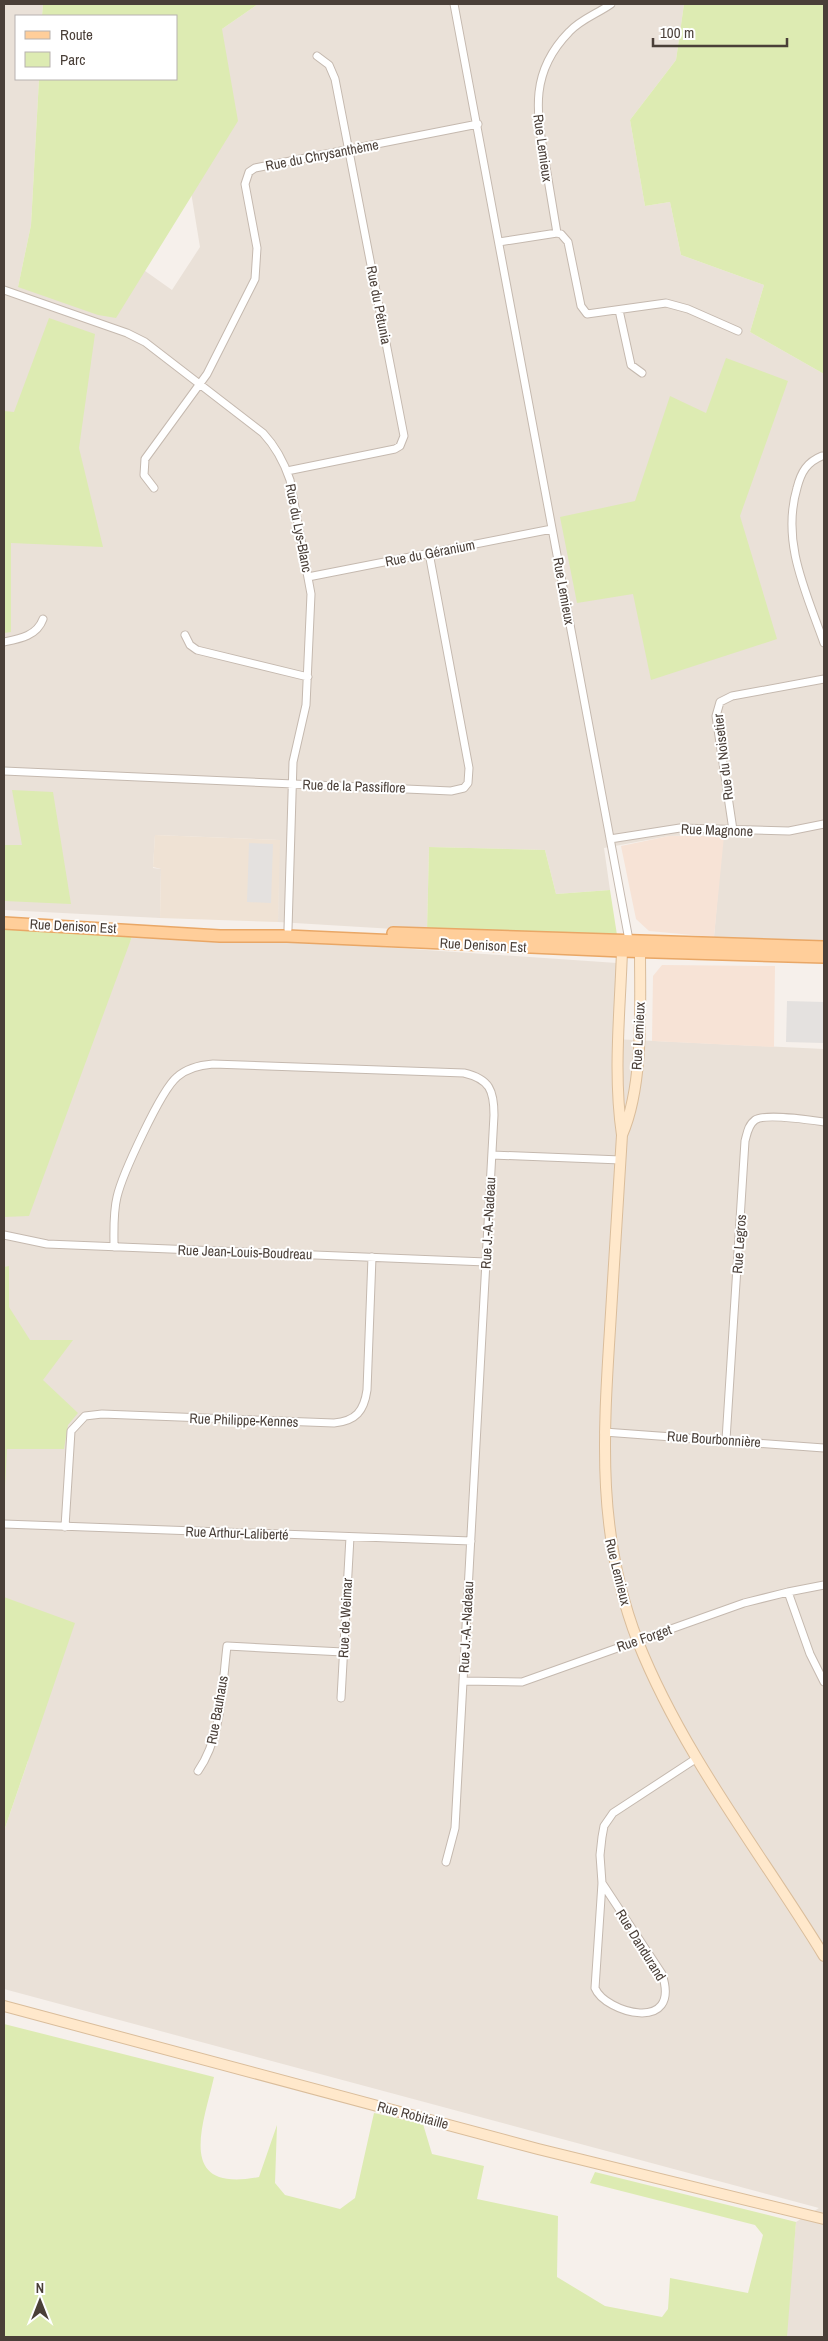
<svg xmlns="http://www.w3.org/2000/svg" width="828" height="2341" font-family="'Archivo Narrow',sans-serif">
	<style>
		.residential { fill: #eae1d8 }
		.commercial { fill: #f7e3d6 }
		.education { fill: #efe2d4 }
		.green { fill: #ddebb2 }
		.parking { fill: #e4e1df }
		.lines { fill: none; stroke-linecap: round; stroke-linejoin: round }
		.street-casing { stroke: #c5b9af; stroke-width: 9 }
		.secondary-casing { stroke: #dabd9b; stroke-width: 12 }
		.primary-casing { stroke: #e9a766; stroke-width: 14 }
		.street { stroke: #fff; stroke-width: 7 }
		.secondary { stroke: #ffe8cb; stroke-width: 10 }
		.primary { stroke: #ffce9a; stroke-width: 11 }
		.labels { text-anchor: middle; stroke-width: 4; stroke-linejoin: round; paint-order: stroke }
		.street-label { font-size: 14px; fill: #4a3f38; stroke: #fff }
	</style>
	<rect width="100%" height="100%" fill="#f6f0eb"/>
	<!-- residential -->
	<path class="residential" d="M 4,4 L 43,4 L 42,16 L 16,16 L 16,79 L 39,79 L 31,225 L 18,287 L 124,256 L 172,290 L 200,247 L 189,180 L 222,29 L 258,4 L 684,4 L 676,60 L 630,120 L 645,206 L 670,202 L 681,255 L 764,285 L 750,332 L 824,374 L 824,942 L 714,937 L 723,834 L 669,836 L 604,848 L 610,890 L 556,894 L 545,850 L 429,847 L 427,931 L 278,922 L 279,840 L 155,835 L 153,868 L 161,869 L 160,918 L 4,910 Z
		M 133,935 L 220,936 L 617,963 L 614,1039 L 824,1049 L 824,2337 L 786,2337 L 796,2222 L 819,2208 L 4,1989 L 4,1831 L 28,1761 L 4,1597 L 4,1209 Z"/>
	<!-- commercial -->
	<path class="commercial" d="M 669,836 L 724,836 L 714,937 L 649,931 L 636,919 L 621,846 Z
		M 662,965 L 775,966 L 774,1047 L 652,1041 L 653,976 Z"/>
	<!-- education -->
	<path class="education" d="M 155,835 L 280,840 L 278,922 L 160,918 L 161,869 L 153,867 Z"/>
	<!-- green -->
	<path class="green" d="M 43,4 L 258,4 L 222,29 L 238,121 L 116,318 L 98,315 L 18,287 L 31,225 L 39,79 L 176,79 L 176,16 L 42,16 Z
		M 684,4 L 824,4 L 824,374 L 750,332 L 764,285 L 681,255 L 670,202 L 645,206 L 630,120 L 676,60 Z
		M 49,318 L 95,334 L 79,448 L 103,547 L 11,543 L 11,632 L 4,633 L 4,411 L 14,412 Z
		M 726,358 L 788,381 L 740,516 L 777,639 L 651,680 L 633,594 L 577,603 L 560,517 L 635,501 L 670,396 L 706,413 Z
		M 12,790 L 53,792 L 71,904 L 4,901 L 4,845 L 22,845 Z
		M 429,847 L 545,850 L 556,894 L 610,890 L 617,935 L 427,931 Z
		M 4,929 L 220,936 L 133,934 L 29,1216 L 4,1217 Z
		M 9,1266 L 9,1307 L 30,1340 L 73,1340 L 43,1380 L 78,1413 L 68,1425 L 64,1449 L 7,1449 L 4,1506 L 4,1267 Z
		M 4,1597 L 75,1623 L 4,1831 Z
		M 4,2024 L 214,2077 C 203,2126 175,2193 259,2177 L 277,2125 L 275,2183 L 285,2195 L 340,2209 L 355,2198 L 374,2113 L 423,2124 L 432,2154 L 484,2166 L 477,2199 L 558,2216 L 557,2277 L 605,2306 L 662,2317 L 668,2309 L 670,2278 L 748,2293 L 763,2235 L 755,2225 L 590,2183 L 595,2172 L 796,2222 L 787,2337 L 4,2337 Z"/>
	<!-- parking -->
	<path class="parking" d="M 249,843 L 273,844 L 271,903 L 247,902 Z
		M 787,1001 L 824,1002 L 823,1043 L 786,1042 Z"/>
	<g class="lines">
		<!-- street casing -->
		<g class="street-casing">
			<path id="street" d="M 454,4 L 629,940
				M 557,233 C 553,209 549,185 545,161 C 536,110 530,72 569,32 C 581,19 597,14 611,4
				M 499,242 L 557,233 L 561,234 L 568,242 L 581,306 L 587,314 L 666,303 L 688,309 L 738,331
				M 4,290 L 127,333 L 145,342 L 263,433 C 277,448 284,462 290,480 L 311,594 L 306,705 L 293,762 L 288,929
				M 619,310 L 631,365 L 642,373
				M 822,456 C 807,462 801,472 797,488 C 781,542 806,592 824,643
				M 287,471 L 395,449 L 400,446 L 404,436 L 335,79 L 329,65 L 317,56
				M 154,488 L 144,475 L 145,459 L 207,374 L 255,279 L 257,248 L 245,184 L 249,172 L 255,168 L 478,124
				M 308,577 L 552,529
				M 185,635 L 190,645 L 197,650 L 308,677
				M 4,642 C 19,639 37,636 43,619
				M 4,771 L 451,791 L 464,788 L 468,783 L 469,768 L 429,553
				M 733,830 L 716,716 L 720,702 L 732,696 L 824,679
				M 610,839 L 680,828 L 789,831 L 824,824
				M 492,1155 L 621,1160
				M 4,1235 L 47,1244 L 486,1262
				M 114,1247 C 114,1231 113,1213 117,1197 C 122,1175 161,1090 177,1077 C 187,1068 200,1065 213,1064 L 464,1073 C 490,1079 494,1091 494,1115 L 455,1828 L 446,1862
				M 604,1432 L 824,1448
				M 726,1440 L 745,1141 C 747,1134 748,1125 755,1120 C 765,1113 810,1120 824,1122
				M 4,1524 L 471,1541
				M 65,1527 L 71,1431 L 85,1416 L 102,1414 L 334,1423 C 356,1421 364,1411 367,1390 L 372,1257
				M 788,1592 L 810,1654 L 824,1682
				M 463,1681 L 522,1682 L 744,1603 L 788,1592 L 824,1585
				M 341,1698 L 350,1537
				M 198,1771 C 222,1737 222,1687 227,1646 L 343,1652
				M 602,1883 L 662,1974 C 682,2034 605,2013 595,1988 L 602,1883 L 600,1855 L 602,1837 L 604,1826 L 613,1813 L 697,1758"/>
		</g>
		<!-- secondary casing -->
		<g class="secondary-casing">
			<path id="secondary" d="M 626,945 L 622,951 C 620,1012 613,1074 622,1135 C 618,1199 614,1264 610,1329 C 603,1439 597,1536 638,1642 C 683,1755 761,1853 824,1956
				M 622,1135 C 644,1085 640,1006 640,951 L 634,945
				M 4,2006 L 538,2149 L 824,2219"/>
		</g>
		<!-- primary casing -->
		<g class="primary-casing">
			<path id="primary" d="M 4,923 L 220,936 L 287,936 L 622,951 L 824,957
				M 393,933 L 824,947"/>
		</g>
		<!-- street -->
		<use href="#street" class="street"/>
		<!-- secondary -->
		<use href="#secondary" class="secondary"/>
		<!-- primary -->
		<use href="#primary" class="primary"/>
	</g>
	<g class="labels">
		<!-- street labels -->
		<g class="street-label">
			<text transform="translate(543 148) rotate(82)" y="5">Rue Lemieux</text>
			<text transform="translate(322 155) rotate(-11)" y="5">Rue du Chrysanthème</text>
			<text transform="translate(379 305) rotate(79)" y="5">Rue du Pétunia</text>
			<text transform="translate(299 528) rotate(79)" y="5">Rue du Lys-Blanc</text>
			<text transform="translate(430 553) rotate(-11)" y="5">Rue du Géranium</text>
			<text transform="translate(564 591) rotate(80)" y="5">Rue Lemieux</text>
			<text transform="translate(723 757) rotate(-97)" y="5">Rue du Noisetier</text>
			<text transform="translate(354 786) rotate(2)" y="5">Rue de la Passiflore</text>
			<text transform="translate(717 830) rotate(2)" y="5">Rue Magnone</text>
			<text transform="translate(73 926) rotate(3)" y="5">Rue Denison Est</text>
			<text transform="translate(483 945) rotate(3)" y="5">Rue Denison Est</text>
			<text transform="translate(638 1036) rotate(-87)" y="5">Rue Lemieux</text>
			<text transform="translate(488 1223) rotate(-87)" y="5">Rue J.-A.-Nadeau</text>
			<text transform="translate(739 1244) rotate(-86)" y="5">Rue Legros</text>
			<text transform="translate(245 1252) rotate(2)" y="5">Rue Jean-Louis-Boudreau</text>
			<text transform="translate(244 1420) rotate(2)" y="5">Rue Philippe-Kennes</text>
			<text transform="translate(714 1439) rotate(4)" y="5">Rue Bourbonnière</text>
			<text transform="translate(237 1533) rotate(2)" y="5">Rue Arthur-Laliberté</text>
			<text transform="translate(618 1572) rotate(76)" y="5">Rue Lemieux</text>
			<text transform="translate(345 1618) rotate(-87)" y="5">Rue de Weimar</text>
			<text transform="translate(466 1627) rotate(-87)" y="5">Rue J.-A.-Nadeau</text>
			<text transform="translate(644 1638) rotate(-19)" y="5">Rue Forget</text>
			<text transform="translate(217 1710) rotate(-80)" y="5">Rue Bauhaus</text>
			<text transform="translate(641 1945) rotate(58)" y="5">Rue Dandurand</text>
			<text transform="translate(413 2115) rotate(15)" y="5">Rue Robitaille</text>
		</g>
	</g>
	<!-- border -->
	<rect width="828" height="2341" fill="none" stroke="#4a3f38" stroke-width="10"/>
	<!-- legend -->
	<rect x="15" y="15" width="162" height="65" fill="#ffffff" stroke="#b7b2af"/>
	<rect x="25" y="31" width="25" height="8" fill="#ffce9a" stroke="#b7b2af"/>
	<text x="60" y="40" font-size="15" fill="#4a3f38">Route</text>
	<rect x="25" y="52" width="25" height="15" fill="#ddebb2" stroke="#b7b2af"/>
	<text x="60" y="65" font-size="15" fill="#4a3f38">Parc</text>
	<!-- north arrow -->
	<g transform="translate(40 2301)" stroke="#ffffff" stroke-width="4" paint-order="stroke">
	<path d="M0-4L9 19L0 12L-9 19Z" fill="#4a3f38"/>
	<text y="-8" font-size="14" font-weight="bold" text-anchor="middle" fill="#4a3f38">N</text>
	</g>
	<!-- scale -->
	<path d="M653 38v8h134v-8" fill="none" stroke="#4a3f38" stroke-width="2.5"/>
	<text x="660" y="38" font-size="15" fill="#4a3f38" stroke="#ffffff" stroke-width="4" paint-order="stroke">100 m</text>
</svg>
